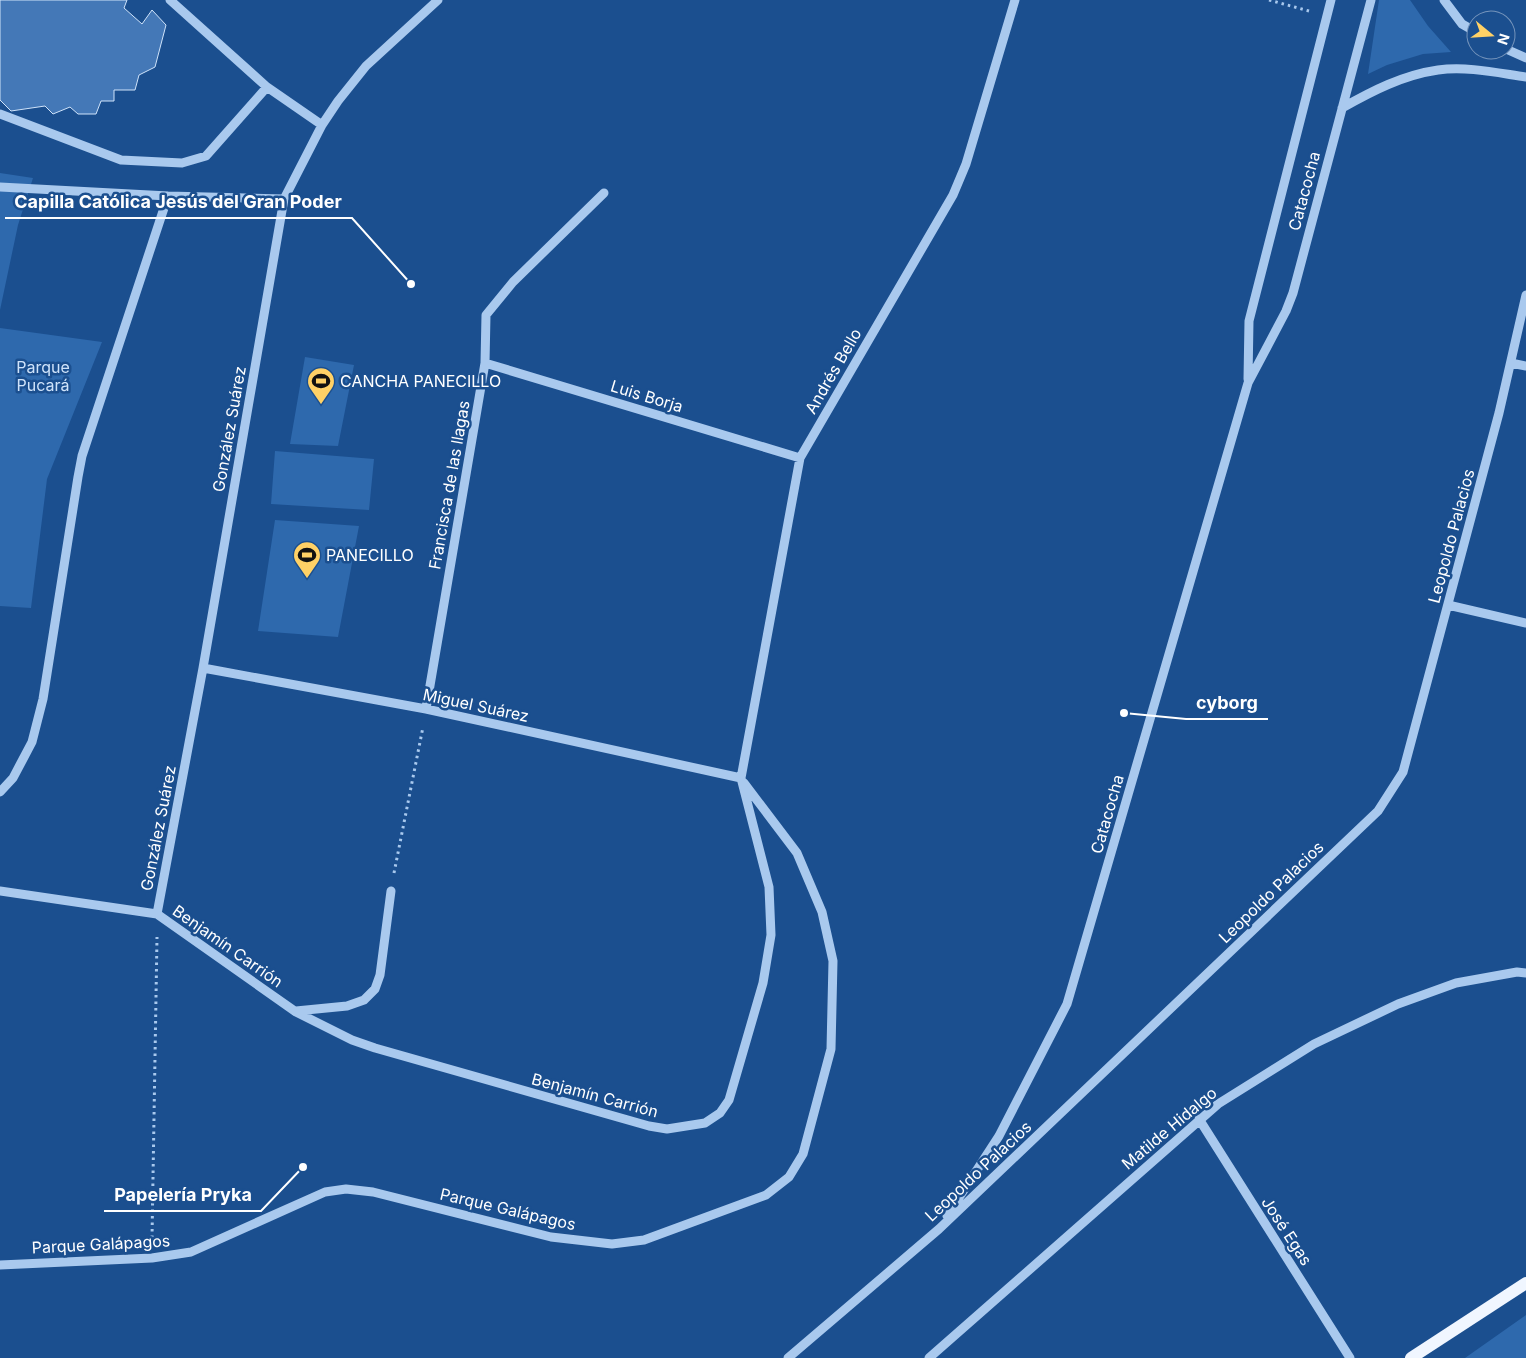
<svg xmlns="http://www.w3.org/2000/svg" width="1526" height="1358" font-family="Inter,sans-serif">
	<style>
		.green { fill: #2e69ad }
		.building { fill: #4478b7; stroke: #cfe3fa }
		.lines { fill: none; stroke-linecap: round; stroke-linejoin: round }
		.path { stroke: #a9c9ee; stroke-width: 3; stroke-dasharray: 2.5 4; stroke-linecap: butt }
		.minor { stroke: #a9c9ee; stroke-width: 9 }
		.major { stroke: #f0f6ff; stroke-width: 12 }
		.labels { text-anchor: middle; stroke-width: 5; stroke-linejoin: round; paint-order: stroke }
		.street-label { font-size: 16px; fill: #fff; stroke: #1b4f8f }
		.park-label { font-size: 16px; fill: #cfe3fa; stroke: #1b4f8f }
		.poi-label { font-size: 16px; fill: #fff; stroke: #1b4f8f; text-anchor: start }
		.leader { fill: none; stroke: #fff; stroke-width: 2 }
		.callout-dot { fill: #fff; stroke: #1b4f8f; stroke-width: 2 }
		.callout-label { font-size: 18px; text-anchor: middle; font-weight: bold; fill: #fff; stroke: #1b4f8f; stroke-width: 5; stroke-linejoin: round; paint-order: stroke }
	</style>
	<rect width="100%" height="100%" fill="#1b4f8f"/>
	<!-- green -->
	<path class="green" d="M 1379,0 L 1410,0 L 1428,26 L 1451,52 L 1423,54 L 1387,65 L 1368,74 Z
		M 0,173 L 33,178 L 18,225 L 0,310 Z
		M 0,328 L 102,342 L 47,479 L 31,608 L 0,606 Z
		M 305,357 L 354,365 L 338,446 L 290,444 Z
		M 275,451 L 374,459 L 369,510 L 271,504 Z
		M 275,520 L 359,526 L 338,637 L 258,631 Z
		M 1526,1315 L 1526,1358 L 1465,1358 Z"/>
	<!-- building -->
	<path class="building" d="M 0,0 L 127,0 L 124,8 L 142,24 L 152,10 L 166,25 L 155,67 L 139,75 L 135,90 L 114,90 L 114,101 L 101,101 L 96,114 L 78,114 L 70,107 L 53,114 L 45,106 L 11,111 L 0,100 Z"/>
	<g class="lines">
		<!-- path -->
		<path class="path" d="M 1269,0 L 1309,11
			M 394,873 L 423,727
			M 152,1238 L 157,937"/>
		<!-- minor -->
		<path class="minor" d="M 170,0 L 267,87 L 322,125
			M 1444,0 L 1462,24 L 1476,32
			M 1506,49 L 1526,58
			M 1342,108 C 1372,91 1403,75 1438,70 C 1467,66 1498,73 1526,77
			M 0,114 L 121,160 L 182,163 L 206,156 L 267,87
			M 0,187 L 168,196 L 284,199
			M 485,363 L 800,458
			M 1511,363 L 1526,366
			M 1248,379 L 1249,321 L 1331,0
			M 1448,605 L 1526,623
			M 203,668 L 426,709 L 741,778
			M 426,709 L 485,363 L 486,315 L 513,282 L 604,193
			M 0,792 L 13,778 L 32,742 L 43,699 L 78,477 L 82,456 L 168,196
			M 0,891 L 157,914 L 296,1012 L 352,1040 L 375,1048 L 649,1126 L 667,1129 L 705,1123 L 720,1113 L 729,1100 L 763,983 L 771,935 L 769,887 L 741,778 L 800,458 L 953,195 L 966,164 L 1015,0
			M 157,914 L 203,668 L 284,199 L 322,125 L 338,101 L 366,66 L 438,0
			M 296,1011 L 347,1006 L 364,1000 L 375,989 L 380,975 L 391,891
			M 1199,1119 L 1350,1358
			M 947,1216 L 999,1136 L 1067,1004 L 1248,383 L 1286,311 L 1293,293 L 1371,0
			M 0,1265 L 152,1258 L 191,1252 L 325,1192 L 346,1189 L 373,1192 L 551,1237 L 612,1244 L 644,1240 L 766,1195 L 789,1177 L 803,1154 L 831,1049 L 833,961 L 822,912 L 797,853 L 744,783
			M 788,1358 L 939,1229 L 1378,811 L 1403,772 L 1499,413 L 1526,295
			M 929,1358 L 1218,1104 L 1314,1044 L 1398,1004 L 1456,983 L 1517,972 L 1526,973"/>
		<!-- major -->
		<path class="major" d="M 1411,1358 L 1526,1283"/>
	</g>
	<!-- icons -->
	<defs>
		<g id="stadium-pin" transform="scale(1.4375)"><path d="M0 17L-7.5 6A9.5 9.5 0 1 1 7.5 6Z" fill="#ffd166" stroke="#1b4f8f"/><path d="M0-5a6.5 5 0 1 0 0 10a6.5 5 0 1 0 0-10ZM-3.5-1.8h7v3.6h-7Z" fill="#111"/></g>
	</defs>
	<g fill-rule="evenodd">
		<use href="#stadium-pin" x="321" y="381"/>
		<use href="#stadium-pin" x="307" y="555"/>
	</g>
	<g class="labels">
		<!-- street labels -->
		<g class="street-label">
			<text transform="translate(1304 191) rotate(-75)" y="6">Catacocha</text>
			<text transform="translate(833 371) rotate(-60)" y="6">Andrés Bello</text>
			<text transform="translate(647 396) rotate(17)" y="6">Luis Borja</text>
			<text transform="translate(229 429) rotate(-80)" y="6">González Suárez</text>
			<text transform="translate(449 485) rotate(-80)" y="6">Francisca de las llagas</text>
			<text transform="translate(1451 536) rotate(-75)" y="6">Leopoldo Palacios</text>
			<text transform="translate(476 705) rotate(12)" y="6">Miguel Suárez</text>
			<text transform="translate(1107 814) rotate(-74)" y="6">Catacocha</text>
			<text transform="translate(158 828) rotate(-79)" y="6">González Suárez</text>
			<text transform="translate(1271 892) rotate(-44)" y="6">Leopoldo Palacios</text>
			<text transform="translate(228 946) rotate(35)" y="6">Benjamín Carrión</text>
			<text transform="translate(595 1095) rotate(15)" y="6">Benjamín Carrión</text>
			<text transform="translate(1169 1128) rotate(-40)" y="6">Matilde Hidalgo</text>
			<text transform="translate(978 1171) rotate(-43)" y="6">Leopoldo Palacios</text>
			<text transform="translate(508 1209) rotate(13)" y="6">Parque Galápagos</text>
			<text transform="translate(1287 1231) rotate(57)" y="6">José Egas</text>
			<text transform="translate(101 1244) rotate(-3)" y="6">Parque Galápagos</text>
		</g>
		<!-- park labels -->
		<g class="park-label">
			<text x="43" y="373">Parque<tspan x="43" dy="18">Pucará</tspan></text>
		</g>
		<!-- poi labels -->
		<g class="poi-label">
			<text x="340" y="387">CANCHA PANECILLO</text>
			<text x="326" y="561">PANECILLO</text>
		</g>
	</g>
	<!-- callouts -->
	<path class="leader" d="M411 284L352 218H5M1124 713L1186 719H1268M303 1167L261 1211H104"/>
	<g class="callout-dot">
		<circle cx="411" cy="284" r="5"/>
		<circle cx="1124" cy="713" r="5"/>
		<circle cx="303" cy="1167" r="5"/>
	</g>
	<g class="callout-label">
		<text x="178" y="208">Capilla Católica Jesús del Gran Poder</text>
		<text x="1227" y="709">cyborg</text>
		<text x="183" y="1201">Papelería Pryka</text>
	</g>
	<!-- north arrow -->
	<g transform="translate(1491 35) rotate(108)"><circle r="24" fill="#1b4f8f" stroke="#7695bc"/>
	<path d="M0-4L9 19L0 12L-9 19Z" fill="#ffd166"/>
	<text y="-8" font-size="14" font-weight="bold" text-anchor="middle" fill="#ffffff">N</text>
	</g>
</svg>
